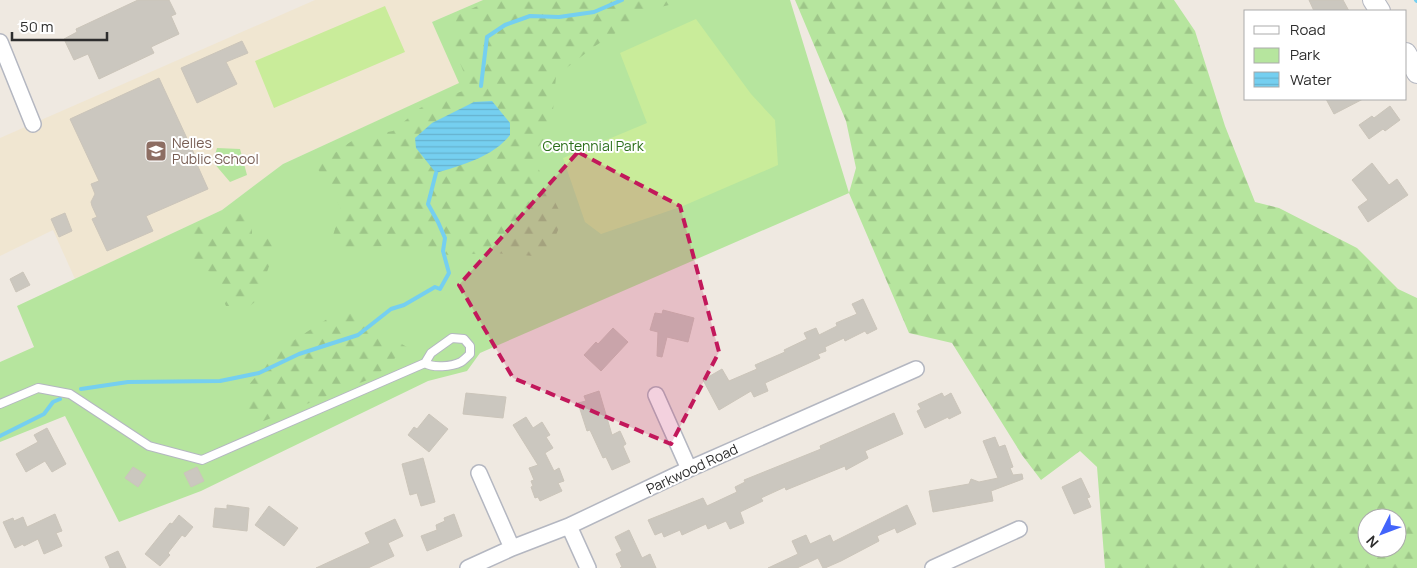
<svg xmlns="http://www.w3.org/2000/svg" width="1417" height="568" font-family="Manrope,sans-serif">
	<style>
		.education { fill: #f0e6d1 }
		.green { fill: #b6e59e }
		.forest { fill: url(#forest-firs); fill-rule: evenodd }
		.pitch { fill: #c9ec9a }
		.water { fill: url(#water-rules) }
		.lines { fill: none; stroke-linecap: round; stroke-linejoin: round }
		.stream { stroke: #75cff0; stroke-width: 4 }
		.building { fill: #cbc7bf; stroke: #cbc5ba }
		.service-casing { stroke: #b4b7c1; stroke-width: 10 }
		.minor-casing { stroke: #b4b7c1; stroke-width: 18 }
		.secondary-casing { stroke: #b4b7c1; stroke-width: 22 }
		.service { stroke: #fff; stroke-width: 8 }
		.minor { stroke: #fff; stroke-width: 15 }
		.secondary { stroke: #fff; stroke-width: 20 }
		.marked { fill: #c2185b; fill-opacity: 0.2; stroke: #c2185b; stroke-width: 4; stroke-dasharray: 10 6; stroke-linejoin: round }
		.labels { text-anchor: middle; stroke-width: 4; stroke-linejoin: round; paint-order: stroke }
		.education-label { font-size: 14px; fill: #785e54; stroke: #fff; text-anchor: start }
		.park-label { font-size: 14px; fill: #2c6e1b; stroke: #fff }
		.street-label { font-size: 14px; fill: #2e2e2e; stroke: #fff }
	</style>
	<defs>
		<pattern id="forest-firs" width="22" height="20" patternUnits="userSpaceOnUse" patternTransform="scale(1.25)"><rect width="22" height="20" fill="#b6e59e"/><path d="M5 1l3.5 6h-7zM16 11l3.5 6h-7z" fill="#9dc588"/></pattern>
		<pattern id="water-rules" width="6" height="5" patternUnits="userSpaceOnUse" patternTransform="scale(1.25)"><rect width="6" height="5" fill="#75cff0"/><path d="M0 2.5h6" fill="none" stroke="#66b2ce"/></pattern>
	</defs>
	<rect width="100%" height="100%" fill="#efe9e1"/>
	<!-- education -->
	<path class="education" d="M 315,0 L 483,0 L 432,22 L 460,83 L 283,164 L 222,210 L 75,279 L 53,230 L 0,256 L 0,138 Z"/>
	<!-- green -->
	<path class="green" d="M 483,0 L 790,0 L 849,193 L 480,353 L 467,371 L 428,381 L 201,491 L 119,522 L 65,416 L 0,442 L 0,362 L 34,347 L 17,306 L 222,210 L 283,164 L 459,83 L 432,22 Z
		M 217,148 L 240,149 L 247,175 L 230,182 L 213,162 Z"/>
	<!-- forest -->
	<path class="forest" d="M 504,0 L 691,0 L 656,8 L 595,46 L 556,76 L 551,133 L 539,146 L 539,170 L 563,218 L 547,257 L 494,253 L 448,255 L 429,249 L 390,246 L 366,247 L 343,252 L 330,246 L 341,208 L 316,166 L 356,138 L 393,131 L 420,108 L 470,88 L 450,38 L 458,15 L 484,3 ZM 474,102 L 482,102 L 510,135 L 501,146 L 465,164 Z
		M 795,0 L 1174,0 L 1195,31 L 1225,126 L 1255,202 L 1279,208 L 1357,248 L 1398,289 L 1417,298 L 1417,568 L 1105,568 L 1097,467 L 1080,451 L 1041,480 L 1022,455 L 952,343 L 909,333 L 849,193 L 856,168 L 846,121 ZM 1367,518 L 1397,518 L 1397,548 L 1367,548 Z
		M 236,212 L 252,219 L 252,236 L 270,232 L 277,243 L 267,272 L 262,296 L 250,306 L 226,306 L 222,297 L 220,276 L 205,270 L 194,262 L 192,245 L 193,229 L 208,222 L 222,228 Z
		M 349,305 L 380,332 L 407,347 L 375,377 L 248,427 L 247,387 L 277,351 Z"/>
	<!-- pitch -->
	<path class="pitch" d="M 385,6 L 405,52 L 274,108 L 255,61 Z
		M 696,19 L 751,94 L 775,120 L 778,165 L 683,206 L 601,234 L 585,222 L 563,158 L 647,123 L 620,53 Z"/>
	<!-- water -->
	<path class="water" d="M 492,101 L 510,123 L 510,135 C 493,157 462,165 436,173 L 416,148 L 415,138 L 432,123 L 474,102 Z"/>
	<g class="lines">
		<!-- stream -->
		<path class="stream" d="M 1416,0 L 1417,1
			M 481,86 L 487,37 L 505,25 L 530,16 L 559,17 L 594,12 L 622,0
			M 81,389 L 128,382 L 220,381 L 259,373 L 299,354 L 358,335 L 391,309 L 404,305 L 435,287 L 440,289 L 449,273 L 443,251 L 445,238 L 438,222 L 428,204 L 436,173
			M 0,436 L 44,414 L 53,402 L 60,399"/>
	</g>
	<!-- building -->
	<path class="building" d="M 138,0 L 169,0 L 176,14 L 171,16 L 179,34 L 151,47 L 154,53 L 99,79 L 88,54 L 74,60 L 64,39 L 77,32 L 76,29 Z
		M 1309,0 L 1343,0 L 1349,11 L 1314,11 Z
		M 242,41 L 248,53 L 226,62 L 237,84 L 197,103 L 181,68 Z
		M 159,78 L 197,160 L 195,160 L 208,189 L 146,216 L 153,231 L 107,251 L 92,219 L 97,217 L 92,206 L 91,202 L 95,194 L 91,184 L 99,181 L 70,119 Z
		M 1326,99 L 1363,99 L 1334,114 Z
		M 1390,106 L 1400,120 L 1385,131 L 1383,129 L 1369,139 L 1359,125 L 1372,116 L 1374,118 Z
		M 1372,163 L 1389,185 L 1397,179 L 1408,195 L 1368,222 L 1358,207 L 1368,200 L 1352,180 Z
		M 65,213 L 72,231 L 59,237 L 51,219 Z
		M 23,272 L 30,285 L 16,292 L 10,279 Z
		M 863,299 L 877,329 L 867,334 L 865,331 L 845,341 L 844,338 L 825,347 L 826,351 L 818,354 L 820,358 L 765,383 L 768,391 L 754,397 L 751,391 L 719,410 L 703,380 L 722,369 L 729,381 L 757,369 L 755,365 L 785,352 L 784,350 L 807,339 L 804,333 L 816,328 L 819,335 L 837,326 L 836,323 L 857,314 L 852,304 Z
		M 663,310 L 694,318 L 688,342 L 667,337 L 662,357 L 657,356 L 658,332 L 650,330 L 655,313 L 662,314 Z
		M 613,328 L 628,342 L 601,371 L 584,355 L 596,342 L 598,344 Z
		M 599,391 L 612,435 L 620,431 L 626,444 L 623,446 L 630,462 L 612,470 L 606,457 L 603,458 L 590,430 L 587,431 L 578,403 L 586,401 L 584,396 Z
		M 466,393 L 506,397 L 503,418 L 463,414 Z
		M 942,393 L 944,397 L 951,393 L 961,413 L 949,419 L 948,417 L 925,428 L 917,411 L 921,409 L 918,404 Z
		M 894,413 L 903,434 L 865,451 L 868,458 L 846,470 L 845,466 L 786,490 L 785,487 L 761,498 L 763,501 L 740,512 L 744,523 L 730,529 L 726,521 L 708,529 L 706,524 L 682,535 L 680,530 L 664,537 L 662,532 L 655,535 L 648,520 L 703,498 L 707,506 L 737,492 L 735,487 L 745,482 L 744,480 L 821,449 L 820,446 Z
		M 429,414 L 448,429 L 429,452 L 408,435 L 414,427 L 417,429 Z
		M 526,417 L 533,428 L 542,422 L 550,435 L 546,437 L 553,448 L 545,453 L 554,471 L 559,468 L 564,481 L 558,483 L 562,491 L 540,501 L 538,497 L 535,498 L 531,487 L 533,486 L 531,481 L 534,480 L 529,468 L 538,465 L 513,425 Z
		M 47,428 L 66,464 L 52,472 L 45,461 L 26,472 L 16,454 L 38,442 L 34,435 Z
		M 995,437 L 999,447 L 1005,445 L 1013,467 L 1010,468 L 1013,475 L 1022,474 L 1023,479 L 991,491 L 993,501 L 933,512 L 929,491 L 969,484 L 971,479 L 979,482 L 998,478 L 983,441 Z
		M 423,458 L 435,502 L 421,506 L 417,493 L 410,495 L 402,464 Z
		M 133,467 L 146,475 L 138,487 L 125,478 Z
		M 197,467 L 204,481 L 191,487 L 184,473 Z
		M 1081,478 L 1090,497 L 1087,498 L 1091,507 L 1074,514 L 1062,487 Z
		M 227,505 L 249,508 L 247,531 L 213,527 L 215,508 L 227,509 Z
		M 907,505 L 916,524 L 897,533 L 895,528 L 877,536 L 879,541 L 841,561 L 825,568 L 823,568 L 818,558 L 797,568 L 768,568 L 798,554 L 792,541 L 806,535 L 810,544 L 830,535 L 833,542 Z
		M 269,506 L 298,528 L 284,546 L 255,525 Z
		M 55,514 L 62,531 L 56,533 L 62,546 L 44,554 L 38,539 L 24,546 L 23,544 L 15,548 L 3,522 L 13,518 L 14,521 L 23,517 L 27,527 Z
		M 454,514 L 462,536 L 427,551 L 421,536 L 437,530 L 436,525 L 445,521 L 444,518 Z
		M 179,515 L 193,527 L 185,537 L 182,535 L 168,553 L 170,555 L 160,566 L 145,554 L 170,523 L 172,524 Z
		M 395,519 L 403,536 L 388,543 L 394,556 L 368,568 L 316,568 L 370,543 L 365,533 Z
		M 629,530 L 642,558 L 650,554 L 656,568 L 620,568 L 622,567 L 616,554 L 622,551 L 615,537 Z
		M 118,551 L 126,568 L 110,568 L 105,557 Z"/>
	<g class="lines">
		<!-- service casing -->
		<g class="service-casing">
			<path id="service" d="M 0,404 L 38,388 L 70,394 L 149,446 L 202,460 L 425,363 L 431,353 L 452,338 L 464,339 L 470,346 L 470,354 C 467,357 464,360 461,362 C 451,367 433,368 425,363"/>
		</g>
		<!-- minor casing -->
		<g class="minor-casing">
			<path id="minor" d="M 0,42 L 33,124
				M 656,395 L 689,469
				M 479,473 L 512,548
				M 569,526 L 588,568
				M 468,568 L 512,548 L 569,526 L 689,469 L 916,369
				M 933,568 L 1019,529"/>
		</g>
		<!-- secondary casing -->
		<g class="secondary-casing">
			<path id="secondary" d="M 1373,0 L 1380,11
				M 1406,53 L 1417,73"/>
		</g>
		<!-- service -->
		<use href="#service" class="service"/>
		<!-- minor -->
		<use href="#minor" class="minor"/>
		<!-- secondary -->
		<use href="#secondary" class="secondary"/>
	</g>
	<!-- marked area -->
	<path class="marked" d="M 578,152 L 680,206 L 719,352 L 671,444 L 513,378 L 459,285 Z"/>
	<!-- icons -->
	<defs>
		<g id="school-square" transform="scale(1.125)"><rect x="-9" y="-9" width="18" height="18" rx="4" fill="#8d6e63" stroke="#fff"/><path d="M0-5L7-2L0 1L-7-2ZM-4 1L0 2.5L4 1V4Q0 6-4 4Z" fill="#fff"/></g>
	</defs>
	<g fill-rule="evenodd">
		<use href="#school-square" x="156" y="151"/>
	</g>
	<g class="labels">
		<!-- education labels -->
		<g class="education-label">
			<text x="172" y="148">Nelles<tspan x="172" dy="16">Public School</tspan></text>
		</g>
		<!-- park labels -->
		<g class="park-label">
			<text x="593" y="151">Centennial Park</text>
		</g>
		<!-- street labels -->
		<g class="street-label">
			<text transform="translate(692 469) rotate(-25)" y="5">Parkwood Road</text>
		</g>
	</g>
	<!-- legend -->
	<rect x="1244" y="10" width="162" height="90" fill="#ffffff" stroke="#ababab"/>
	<rect x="1254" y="26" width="25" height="8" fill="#ffffff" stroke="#ababab"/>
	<text x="1290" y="35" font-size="15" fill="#2e2e2e">Road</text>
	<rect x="1254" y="48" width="25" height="15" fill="#b6e59e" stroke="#ababab"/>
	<text x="1290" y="60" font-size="15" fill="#2e2e2e">Park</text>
	<rect x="1254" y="72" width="25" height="15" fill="url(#water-rules)" stroke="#ababab"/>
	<text x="1290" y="85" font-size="15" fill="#2e2e2e">Water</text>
	<!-- north arrow -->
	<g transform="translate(1382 533) rotate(228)"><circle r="24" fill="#ffffff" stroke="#ababab"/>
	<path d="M0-4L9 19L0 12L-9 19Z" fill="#4264fb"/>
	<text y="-8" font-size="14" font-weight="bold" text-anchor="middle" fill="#2e2e2e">N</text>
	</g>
	<!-- scale -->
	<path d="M12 32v8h95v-8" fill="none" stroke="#2e2e2e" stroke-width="2.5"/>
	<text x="20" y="32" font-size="15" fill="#2e2e2e" stroke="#ffffff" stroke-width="4" paint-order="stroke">50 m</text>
</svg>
